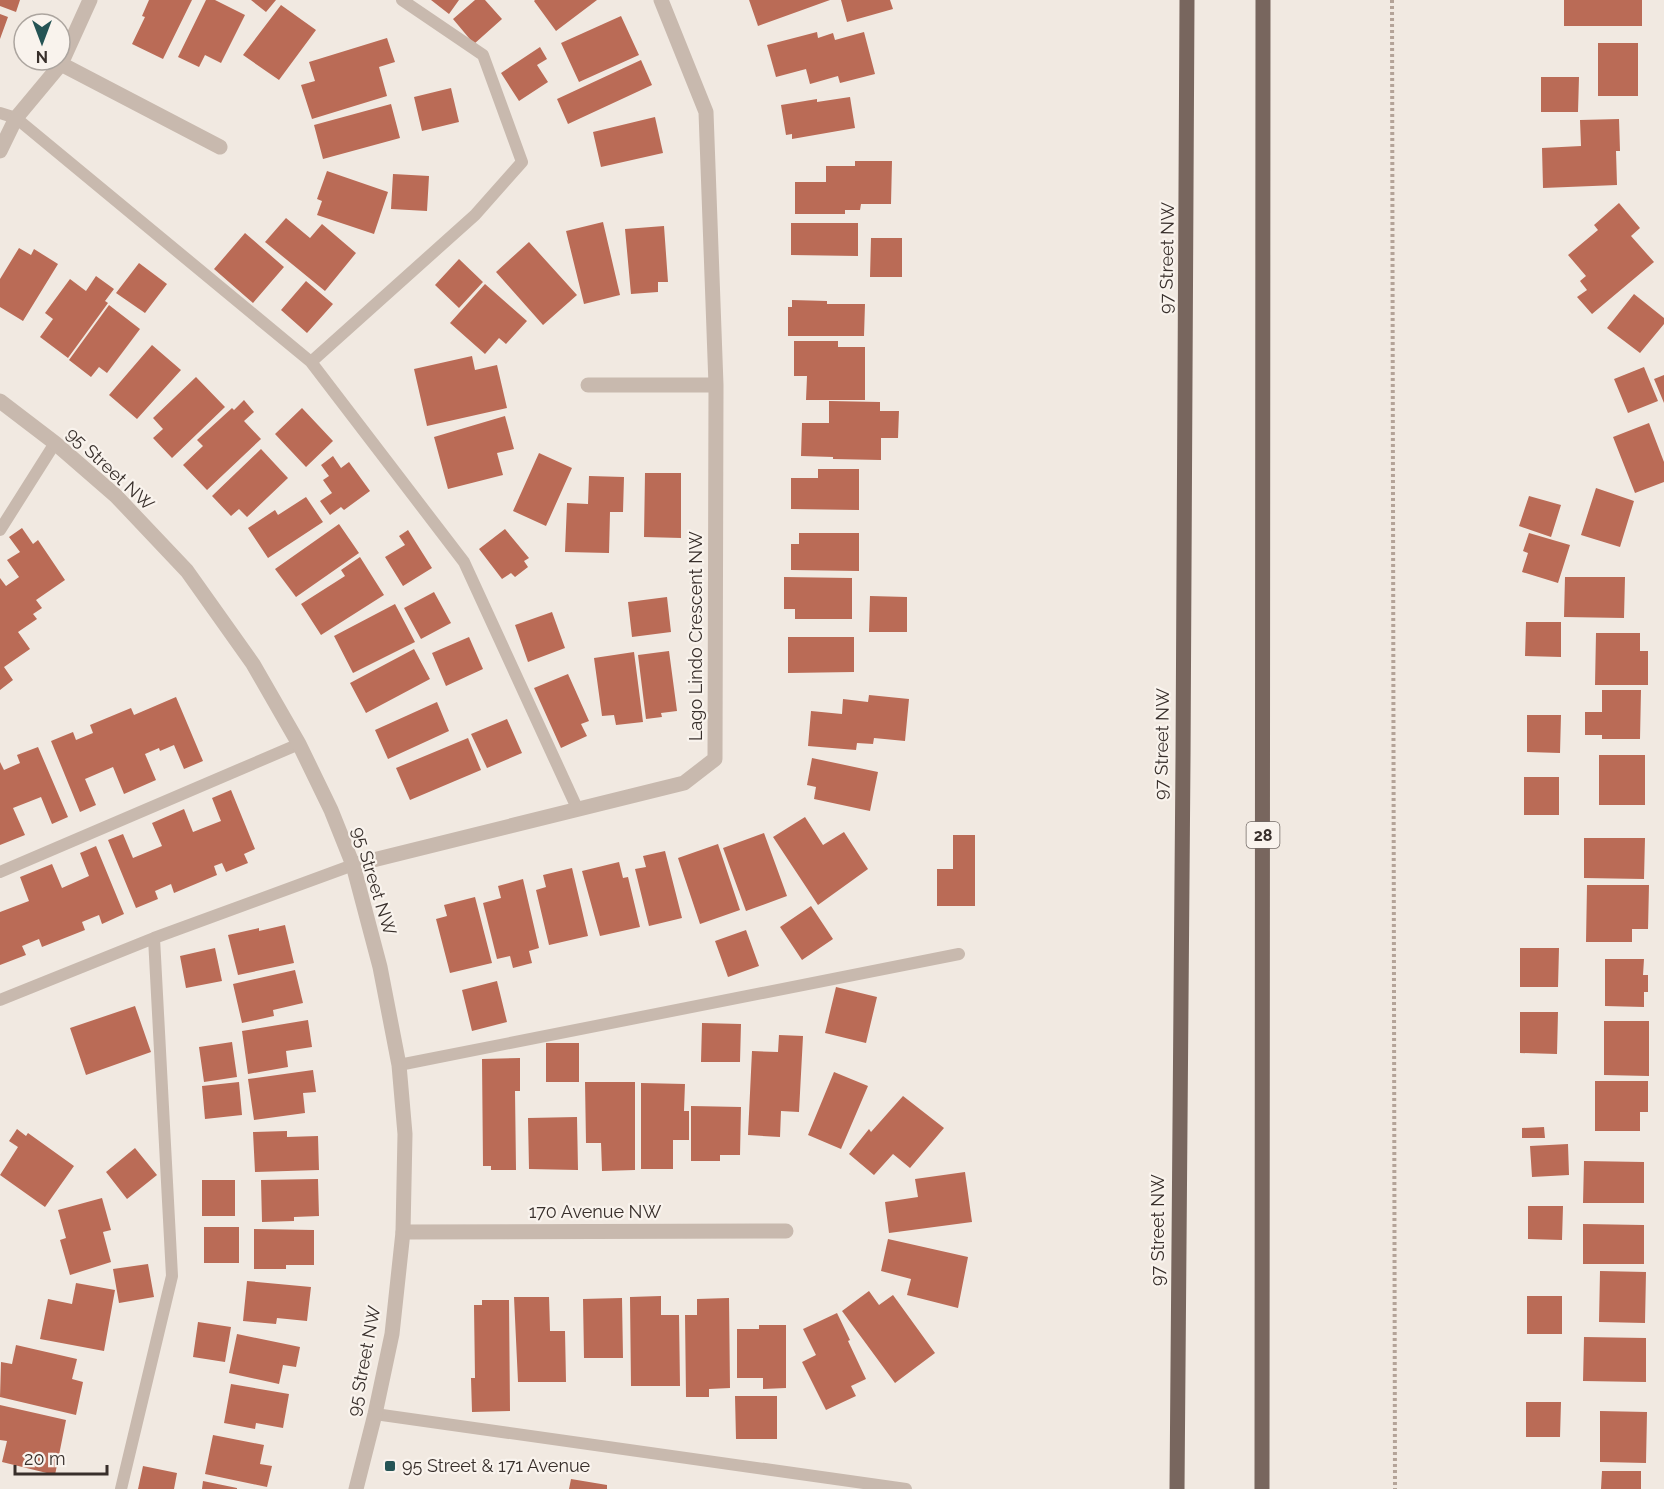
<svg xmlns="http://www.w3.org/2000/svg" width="1664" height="1489" font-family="Raleway,sans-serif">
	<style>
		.building { fill: #ba6b56 }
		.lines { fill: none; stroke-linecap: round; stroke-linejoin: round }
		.path { stroke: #b4a398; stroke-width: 4; stroke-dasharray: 3 3; stroke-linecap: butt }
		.service { stroke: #c8b9ae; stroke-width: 12 }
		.minor { stroke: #c8b9ae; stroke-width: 15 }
		.tertiary { stroke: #c8b9ae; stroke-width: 15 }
		.primary { stroke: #78665e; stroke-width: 15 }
		.poi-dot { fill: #255455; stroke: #f9f3ed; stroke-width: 2 }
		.labels { text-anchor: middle; stroke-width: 4.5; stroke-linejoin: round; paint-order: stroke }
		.shield { fill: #f9f3ed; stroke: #726a65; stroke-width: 1.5 }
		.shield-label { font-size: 16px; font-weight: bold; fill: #382f2b }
		.street-label { font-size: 18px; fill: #382f2b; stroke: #f9f3ed }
		.poi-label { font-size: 18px; fill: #382f2b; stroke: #f9f3ed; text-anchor: start }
	</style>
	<rect width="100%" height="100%" fill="#f1e9e1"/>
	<!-- building -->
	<path class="building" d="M 0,0 L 20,0 L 16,12 L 0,6 Z
		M 149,0 L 192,0 L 163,59 L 132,44 L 145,17 L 142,16 Z
		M 206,0 L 215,0 L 245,15 L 221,63 L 205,55 L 199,67 L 178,57 Z
		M 251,0 L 276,0 L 266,12 Z
		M 431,0 L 459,0 L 449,14 Z
		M 475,0 L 485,0 L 502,19 L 474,44 L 453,19 Z
		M 535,0 L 597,0 L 556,31 L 534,1 Z
		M 749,0 L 830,0 L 758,26 Z
		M 841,0 L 890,0 L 893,9 L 847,22 Z
		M 1564,0 L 1642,0 L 1642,26 L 1564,26 Z
		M 281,5 L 316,30 L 279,80 L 243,55 Z
		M 0,14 L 8,17 L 0,39 Z
		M 621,16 L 639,55 L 579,82 L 561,43 Z
		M 817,32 L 818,38 L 833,33 L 835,40 L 864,32 L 875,74 L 840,83 L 838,76 L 810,84 L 806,69 L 776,77 L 767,45 Z
		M 387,38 L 395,62 L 379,67 L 387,96 L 312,119 L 301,85 L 315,81 L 309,62 Z
		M 1598,43 L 1638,43 L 1638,96 L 1598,96 Z
		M 540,47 L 547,59 L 537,65 L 548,82 L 519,101 L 501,73 Z
		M 641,60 L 652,85 L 568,124 L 557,99 Z
		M 1541,77 L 1579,77 L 1578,112 L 1541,112 Z
		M 451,88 L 459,122 L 422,131 L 414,97 Z
		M 850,97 L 855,128 L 792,139 L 792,134 L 786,135 L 781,105 L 817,99 L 817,102 Z
		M 391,104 L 400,138 L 323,159 L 314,125 Z
		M 655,117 L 663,153 L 601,167 L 593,132 Z
		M 1619,119 L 1620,151 L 1616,151 L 1617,185 L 1543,188 L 1542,148 L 1581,146 L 1580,120 Z
		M 855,161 L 892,161 L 891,204 L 861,204 L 860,210 L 845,210 L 845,214 L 795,214 L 795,182 L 826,182 L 826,166 L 855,166 Z
		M 327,171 L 388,192 L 374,234 L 317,215 L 322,201 L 317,199 Z
		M 393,174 L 429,176 L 427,211 L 391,209 Z
		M 1619,203 L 1640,228 L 1631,236 L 1654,262 L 1592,314 L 1577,297 L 1587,290 L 1580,281 L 1586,276 L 1568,255 L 1598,230 L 1594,225 Z
		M 286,218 L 310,238 L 322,224 L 356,253 L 325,291 L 265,242 Z
		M 603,222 L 620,295 L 584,304 L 566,231 Z
		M 791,223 L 858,223 L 858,256 L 791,255 Z
		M 664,226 L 668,282 L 658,282 L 658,292 L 631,294 L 625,229 Z
		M 245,233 L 284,267 L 253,303 L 214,269 Z
		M 871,238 L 902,238 L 902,277 L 870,277 Z
		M 529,242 L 577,295 L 543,325 L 496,272 Z
		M 19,248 L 31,255 L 34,249 L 58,264 L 23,321 L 0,307 L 0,279 Z
		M 459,259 L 483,282 L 459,308 L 435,285 Z
		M 139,263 L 167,284 L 145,313 L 116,293 Z
		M 96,276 L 114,289 L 105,301 L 108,303 L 68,358 L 40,337 L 53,319 L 45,313 L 70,279 L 86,291 Z
		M 306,281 L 333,304 L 307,333 L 281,310 Z
		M 485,284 L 527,321 L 506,344 L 499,338 L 485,354 L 450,323 Z
		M 1634,294 L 1664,318 L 1664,324 L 1640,353 L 1607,328 Z
		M 792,300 L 827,301 L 827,304 L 865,304 L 864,336 L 788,336 L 788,307 L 792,307 Z
		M 109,305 L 140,329 L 107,373 L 99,367 L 91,377 L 69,360 Z
		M 794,341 L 838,341 L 838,347 L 865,347 L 865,400 L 806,400 L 807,376 L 794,376 Z
		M 152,345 L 181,370 L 137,419 L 109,395 Z
		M 472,356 L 475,370 L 497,365 L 507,408 L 427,426 L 414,369 Z
		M 1644,367 L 1658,401 L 1628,413 L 1614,379 Z
		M 1664,375 L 1664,403 L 1654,379 Z
		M 196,377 L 225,407 L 172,458 L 153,438 L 163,429 L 153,418 Z
		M 244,400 L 254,412 L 244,421 L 261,439 L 207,490 L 183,465 L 203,446 L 197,440 L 232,408 L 234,410 Z
		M 829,401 L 880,402 L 880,411 L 899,411 L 898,438 L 881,438 L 881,460 L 833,459 L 833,457 L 801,456 L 802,423 L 829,423 Z
		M 302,408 L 333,441 L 306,467 L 275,434 Z
		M 505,416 L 514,449 L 497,453 L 503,475 L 448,489 L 434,437 Z
		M 1649,423 L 1664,462 L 1664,482 L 1635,493 L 1613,437 Z
		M 261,449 L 288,478 L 247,517 L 239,509 L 231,516 L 212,496 Z
		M 539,453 L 572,468 L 546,526 L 513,511 Z
		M 333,456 L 341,468 L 349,462 L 370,491 L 344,510 L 341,507 L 330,515 L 320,501 L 332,493 L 323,480 L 329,476 L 321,465 Z
		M 818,469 L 859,469 L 859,510 L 791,509 L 791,478 L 818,478 Z
		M 645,473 L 681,473 L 681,538 L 644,537 Z
		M 589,476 L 624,477 L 623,512 L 610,512 L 609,553 L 565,552 L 567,503 L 588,504 Z
		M 1596,488 L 1634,501 L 1620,547 L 1581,535 Z
		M 1529,496 L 1561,505 L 1551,537 L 1519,526 Z
		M 306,497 L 323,522 L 268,558 L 248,528 L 275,510 L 278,515 Z
		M 339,524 L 359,553 L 296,597 L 275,569 Z
		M 22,528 L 33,544 L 38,540 L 65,580 L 36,600 L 42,608 L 33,614 L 37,619 L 18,632 L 30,649 L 4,667 L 13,680 L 0,690 L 0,578 L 6,586 L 19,577 L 7,560 L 20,552 L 9,537 Z
		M 505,529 L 529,558 L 524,561 L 528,567 L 515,577 L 511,573 L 502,579 L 479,549 Z
		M 408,530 L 432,568 L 403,586 L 385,557 L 405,545 L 399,536 Z
		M 799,533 L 859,533 L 859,571 L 791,570 L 791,544 L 799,544 Z
		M 1529,533 L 1570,545 L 1558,583 L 1522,572 L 1528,553 L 1523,551 Z
		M 360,557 L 384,595 L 321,635 L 301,604 L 345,576 L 341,570 Z
		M 784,577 L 852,578 L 852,619 L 795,619 L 795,609 L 784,609 Z
		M 1565,577 L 1625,577 L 1624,618 L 1564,617 Z
		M 434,592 L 451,623 L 421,639 L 404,608 Z
		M 870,596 L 907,597 L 907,632 L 869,632 Z
		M 667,597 L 671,632 L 632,637 L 628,602 Z
		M 395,604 L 415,642 L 353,673 L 334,636 Z
		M 552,612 L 565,648 L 528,662 L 515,625 Z
		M 1526,622 L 1561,622 L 1561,657 L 1525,656 Z
		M 1596,633 L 1640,633 L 1640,651 L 1648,651 L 1648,685 L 1595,685 Z
		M 469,637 L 483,669 L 446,686 L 432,653 Z
		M 788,637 L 854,637 L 854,672 L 788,673 Z
		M 414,649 L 430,679 L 366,713 L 350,683 Z
		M 669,651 L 677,711 L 661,713 L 662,717 L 646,719 L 638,655 Z
		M 634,652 L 643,722 L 616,725 L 614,715 L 602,716 L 594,658 Z
		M 568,674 L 589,721 L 581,724 L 587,736 L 561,748 L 534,688 Z
		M 1602,690 L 1641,690 L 1640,739 L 1602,739 L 1602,735 L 1585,735 L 1585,712 L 1602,712 Z
		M 869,695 L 909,699 L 905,741 L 874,738 L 873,744 L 857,743 L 856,750 L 808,746 L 811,711 L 842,714 L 843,699 L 868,702 Z
		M 176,697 L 203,761 L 184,769 L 174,745 L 160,751 L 159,748 L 145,754 L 156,780 L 124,794 L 113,767 L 85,779 L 96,805 L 80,812 L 51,741 L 73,732 L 76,740 L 93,733 L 90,725 L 131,708 L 134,715 Z
		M 437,702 L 449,731 L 388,759 L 375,730 Z
		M 1527,715 L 1561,715 L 1560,753 L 1527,752 Z
		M 507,719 L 522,753 L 487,768 L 471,734 Z
		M 468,738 L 481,770 L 410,800 L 396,768 Z
		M 38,747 L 68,817 L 52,824 L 41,797 L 13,808 L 25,835 L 0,845 L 0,762 L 4,770 L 20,763 L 17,755 Z
		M 1599,755 L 1645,755 L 1645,805 L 1599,805 Z
		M 812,758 L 878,772 L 870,811 L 814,799 L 816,787 L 807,785 Z
		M 1524,777 L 1559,777 L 1559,815 L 1524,815 Z
		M 231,790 L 255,849 L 244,854 L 248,863 L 226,872 L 222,863 L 214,866 L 217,875 L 174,893 L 171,884 L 155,891 L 158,899 L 136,908 L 108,840 L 123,834 L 133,858 L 162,846 L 152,823 L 184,809 L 193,832 L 221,821 L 212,798 Z
		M 805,817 L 823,845 L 844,832 L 868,869 L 818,905 L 773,837 Z
		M 764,833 L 787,896 L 746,911 L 723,848 Z
		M 953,835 L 975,835 L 975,906 L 937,906 L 937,869 L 953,869 Z
		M 1584,838 L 1645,838 L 1644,879 L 1584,878 Z
		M 718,844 L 740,910 L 700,924 L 678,858 Z
		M 96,846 L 124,914 L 102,924 L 99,915 L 82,922 L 85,930 L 42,947 L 39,939 L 22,946 L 26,955 L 0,965 L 0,912 L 29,901 L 20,877 L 52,864 L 62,888 L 89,876 L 80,853 Z
		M 665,851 L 682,918 L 649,926 L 635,869 L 646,867 L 643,856 Z
		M 619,862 L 623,878 L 628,877 L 640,927 L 600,936 L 582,871 Z
		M 572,868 L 588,936 L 549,945 L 536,890 L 546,887 L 543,875 Z
		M 523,879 L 539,948 L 529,951 L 532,963 L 513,968 L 510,956 L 497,959 L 483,903 L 501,898 L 498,886 Z
		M 1587,885 L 1649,885 L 1648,929 L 1632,929 L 1632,942 L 1586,942 Z
		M 475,897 L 492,963 L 450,973 L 436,919 L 447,916 L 444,905 Z
		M 811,906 L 833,939 L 802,960 L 780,927 Z
		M 285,925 L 294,963 L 238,975 L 228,935 L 259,928 L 259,931 Z
		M 746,930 L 759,966 L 728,977 L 715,941 Z
		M 215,948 L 222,981 L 186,988 L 180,956 Z
		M 1520,948 L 1559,948 L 1558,987 L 1520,987 Z
		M 1605,959 L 1644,959 L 1643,975 L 1648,975 L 1648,992 L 1644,992 L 1644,1007 L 1605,1006 Z
		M 295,970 L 303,1003 L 273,1010 L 274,1016 L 242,1023 L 233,984 Z
		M 497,981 L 507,1022 L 472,1031 L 462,990 Z
		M 836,987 L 877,997 L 866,1043 L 825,1033 Z
		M 135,1006 L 151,1052 L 86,1075 L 70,1028 Z
		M 1520,1012 L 1558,1012 L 1557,1054 L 1520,1053 Z
		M 308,1020 L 312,1047 L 286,1051 L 288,1067 L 248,1074 L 242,1031 Z
		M 1604,1021 L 1649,1021 L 1649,1076 L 1604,1075 Z
		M 702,1023 L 741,1024 L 740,1062 L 701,1062 Z
		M 779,1035 L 803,1036 L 799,1112 L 781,1111 L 780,1137 L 748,1135 L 752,1051 L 778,1052 Z
		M 232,1042 L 237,1077 L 204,1082 L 199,1047 Z
		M 546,1043 L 579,1043 L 579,1082 L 546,1082 Z
		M 520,1058 L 520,1091 L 515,1091 L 516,1170 L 491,1170 L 491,1166 L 483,1166 L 482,1059 Z
		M 313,1070 L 316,1092 L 303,1093 L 305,1113 L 254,1120 L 248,1079 Z
		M 834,1072 L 868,1086 L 841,1149 L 808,1135 Z
		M 1595,1081 L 1648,1081 L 1648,1112 L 1640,1112 L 1640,1131 L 1595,1131 Z
		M 239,1082 L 242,1115 L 205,1119 L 202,1086 Z
		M 585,1082 L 635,1082 L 635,1170 L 602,1171 L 601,1143 L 586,1143 Z
		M 641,1083 L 685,1084 L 684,1111 L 689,1111 L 689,1140 L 673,1140 L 673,1169 L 641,1169 Z
		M 903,1096 L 944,1128 L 910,1168 L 893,1154 L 874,1175 L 849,1154 L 869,1129 L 871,1132 Z
		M 691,1106 L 741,1107 L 740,1155 L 720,1155 L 720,1161 L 691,1161 Z
		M 577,1117 L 578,1170 L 529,1169 L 528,1118 Z
		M 1544,1127 L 1545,1138 L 1522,1138 L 1522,1128 Z
		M 17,1129 L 26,1136 L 28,1133 L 74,1166 L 45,1207 L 0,1175 L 18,1147 L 9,1141 Z
		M 287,1131 L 287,1137 L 318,1136 L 319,1170 L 255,1172 L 253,1132 Z
		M 1568,1144 L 1569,1175 L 1532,1177 L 1530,1146 Z
		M 135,1148 L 157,1175 L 127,1199 L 106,1172 Z
		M 1584,1161 L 1644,1162 L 1644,1203 L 1583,1203 Z
		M 965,1172 L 972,1222 L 889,1233 L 885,1202 L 918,1197 L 915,1179 Z
		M 318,1179 L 319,1216 L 294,1217 L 294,1221 L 262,1222 L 261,1180 Z
		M 202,1180 L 235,1180 L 235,1216 L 202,1216 Z
		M 102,1198 L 111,1230 L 103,1232 L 111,1262 L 70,1275 L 60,1240 L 66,1238 L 58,1210 Z
		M 1528,1206 L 1563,1206 L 1562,1240 L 1528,1239 Z
		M 1583,1224 L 1644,1225 L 1644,1264 L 1583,1264 Z
		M 204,1227 L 239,1227 L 239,1263 L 204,1263 Z
		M 254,1229 L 314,1230 L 314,1265 L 286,1265 L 286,1269 L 254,1269 Z
		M 888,1239 L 968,1257 L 958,1308 L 907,1295 L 911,1279 L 881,1271 Z
		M 148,1264 L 154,1297 L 119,1303 L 113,1269 Z
		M 1600,1271 L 1646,1272 L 1645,1323 L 1599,1322 Z
		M 247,1281 L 311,1287 L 307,1321 L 277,1318 L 276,1324 L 243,1321 Z
		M 76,1283 L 115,1290 L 104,1351 L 40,1339 L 48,1299 L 72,1304 Z
		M 869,1291 L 879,1305 L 893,1295 L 935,1353 L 895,1383 L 842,1311 Z
		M 661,1296 L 661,1315 L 679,1315 L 680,1386 L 631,1386 L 630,1297 Z
		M 1527,1296 L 1562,1296 L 1562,1334 L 1527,1334 Z
		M 514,1297 L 549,1297 L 550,1331 L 565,1331 L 566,1382 L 518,1382 Z
		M 622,1298 L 623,1358 L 584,1358 L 583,1299 Z
		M 729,1298 L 730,1388 L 709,1389 L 709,1397 L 686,1397 L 685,1315 L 697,1315 L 697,1299 Z
		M 482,1300 L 509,1300 L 510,1411 L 472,1412 L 471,1378 L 475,1378 L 474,1305 L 482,1305 Z
		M 837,1313 L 850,1340 L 848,1341 L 866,1379 L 851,1386 L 856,1396 L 826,1410 L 802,1362 L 816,1355 L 803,1329 Z
		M 198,1322 L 231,1327 L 225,1362 L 193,1357 Z
		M 759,1325 L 786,1325 L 786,1388 L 763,1389 L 763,1378 L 737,1378 L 737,1329 L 759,1329 Z
		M 237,1334 L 300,1347 L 296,1367 L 283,1365 L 279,1384 L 229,1373 Z
		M 1584,1337 L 1646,1338 L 1646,1382 L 1583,1381 Z
		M 16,1345 L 77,1359 L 72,1379 L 83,1382 L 76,1415 L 0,1397 L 1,1362 L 12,1364 Z
		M 231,1384 L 289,1394 L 283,1428 L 256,1423 L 255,1429 L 224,1423 Z
		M 735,1396 L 777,1396 L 777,1439 L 736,1439 Z
		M 1526,1402 L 1561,1402 L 1560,1437 L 1526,1437 Z
		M 0,1405 L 66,1420 L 55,1475 L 2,1462 L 7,1441 L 0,1440 Z
		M 1600,1411 L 1647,1412 L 1646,1463 L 1600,1462 Z
		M 213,1435 L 264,1445 L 260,1464 L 272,1466 L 267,1487 L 205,1474 Z
		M 143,1466 L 177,1473 L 174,1489 L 138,1489 Z
		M 1602,1471 L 1641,1471 L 1641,1489 L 1601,1489 Z
		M 571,1479 L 607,1485 L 607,1489 L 569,1489 Z
		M 203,1481 L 237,1488 L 237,1489 L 202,1489 Z"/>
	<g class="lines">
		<!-- path -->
		<path class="path" d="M 1392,0 L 1395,1489"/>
		<!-- service -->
		<path class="service" d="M 402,0 L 483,55 L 522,162 L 475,215 L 311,362 L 464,562 L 577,808
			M 0,113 L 16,118 L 311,362
			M 0,530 L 55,443
			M 0,872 L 299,744
			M 0,1000 L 154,938 L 353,865
			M 399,1065 L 959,954
			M 375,1414 L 906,1489
			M 121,1489 L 172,1276 L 154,938"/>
		<!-- minor -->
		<path class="minor" d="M 61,64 L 220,147
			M 0,151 L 16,118 L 61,64 L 90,0
			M 588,385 L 716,385
			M 353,865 L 684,783 L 715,759 L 716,385 L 706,112 L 661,0
			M 403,1232 L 786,1231"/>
		<!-- tertiary -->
		<path class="tertiary" d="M 0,401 L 55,443 L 116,496 L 187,571 L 253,664 L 299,744 L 331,810 L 353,865 L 380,967 L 399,1065 L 405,1134 L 403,1232 L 392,1334 L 375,1414 L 356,1489"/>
		<!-- primary -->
		<path class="primary" d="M 1177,1489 C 1179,993 1188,496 1187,0
			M 1262,1489 L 1263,0"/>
	</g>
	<!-- markers -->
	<rect class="poi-dot" x="384" y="1460" width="12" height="12" rx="3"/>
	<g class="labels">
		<!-- shield labels -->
		<rect class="shield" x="1246.5" y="822" width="33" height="26" rx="4.5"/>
		<g class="shield-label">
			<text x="1263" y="841">28</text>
		</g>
		<!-- street labels -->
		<g class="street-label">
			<text transform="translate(1167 258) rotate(-89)" y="6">97 Street NW</text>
			<text transform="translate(110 469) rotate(43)" y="6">95 Street NW</text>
			<text transform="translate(696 636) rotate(-90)" y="6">Lago Lindo Crescent NW</text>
			<text transform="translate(1162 744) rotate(-89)" y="6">97 Street NW</text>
			<text transform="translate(374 881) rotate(73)" y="6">95 Street NW</text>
			<text x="595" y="1218">170 Avenue NW</text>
			<text transform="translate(1158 1230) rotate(-90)" y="6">97 Street NW</text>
			<text transform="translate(364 1361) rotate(-79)" y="6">95 Street NW</text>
		</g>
		<!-- poi labels -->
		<g class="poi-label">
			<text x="402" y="1472">95 Street &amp; 171 Avenue</text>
		</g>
	</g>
	<!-- north arrow -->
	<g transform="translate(42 42) rotate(180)"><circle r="28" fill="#f9f3ed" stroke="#aca59f" stroke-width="1.5"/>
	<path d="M0-4.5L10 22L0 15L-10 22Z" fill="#255455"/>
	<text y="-9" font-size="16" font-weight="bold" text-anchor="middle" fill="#382f2b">N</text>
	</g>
	<!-- scale -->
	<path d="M15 1465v9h92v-9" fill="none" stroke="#382f2b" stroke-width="3"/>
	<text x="24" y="1465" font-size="18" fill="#382f2b" stroke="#f9f3ed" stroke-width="4.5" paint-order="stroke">20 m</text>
</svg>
